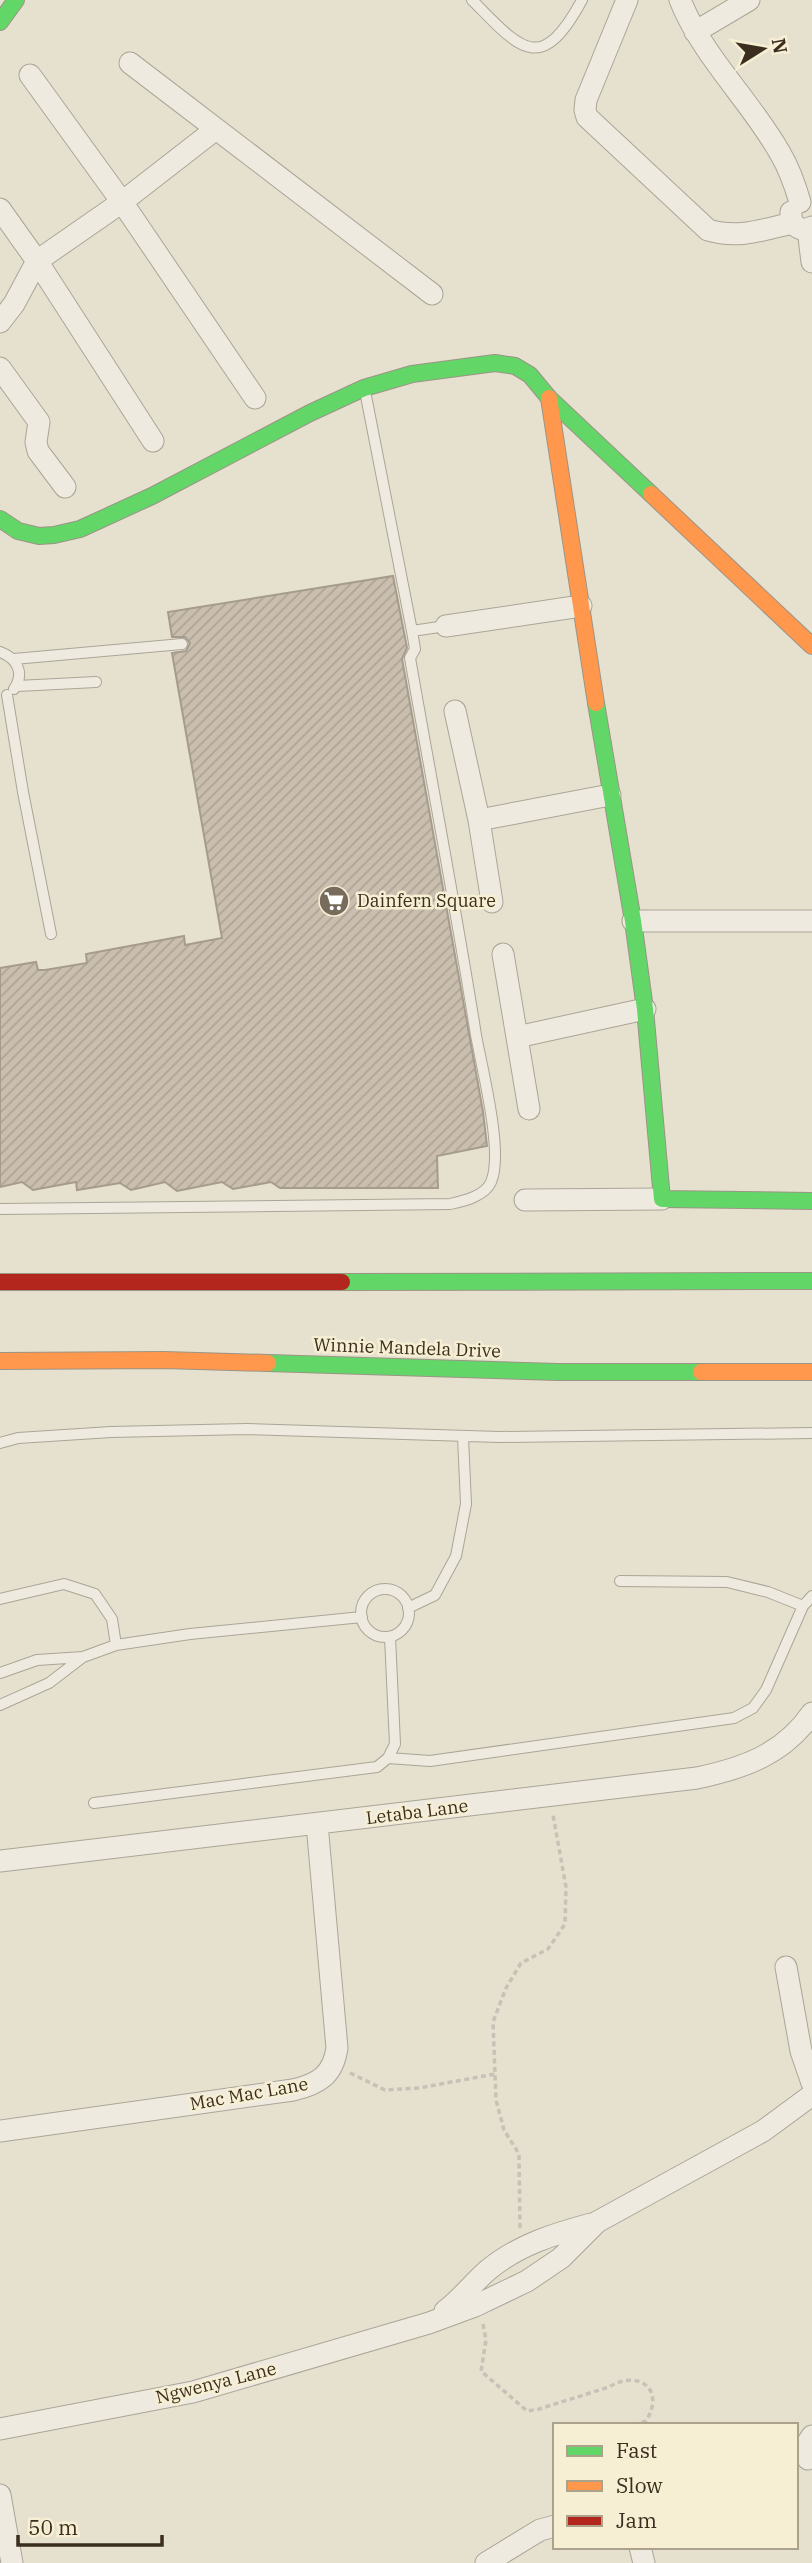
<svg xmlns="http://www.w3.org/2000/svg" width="812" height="2563" font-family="'IBM Plex Serif',serif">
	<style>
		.building { fill: url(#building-hatch); stroke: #a69c8d; stroke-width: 2 }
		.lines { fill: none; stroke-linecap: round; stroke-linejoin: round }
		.lane-casing { stroke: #aba597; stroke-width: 12 }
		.street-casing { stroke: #aba597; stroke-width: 23 }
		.fast-casing { stroke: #9b9487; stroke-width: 18 }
		.slow-casing { stroke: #9b9487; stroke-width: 18 }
		.jam-casing { stroke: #9b9487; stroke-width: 18 }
		.path { stroke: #c7c1b7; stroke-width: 3.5; stroke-dasharray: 5 3.5; stroke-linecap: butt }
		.lane { stroke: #eeeae0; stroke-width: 10 }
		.street { stroke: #eeeae0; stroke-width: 21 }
		.fast { stroke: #63d668; stroke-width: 16 }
		.slow { stroke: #ff974d; stroke-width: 16 }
		.jam { stroke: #b3261e; stroke-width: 16 }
		.labels { text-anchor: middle; stroke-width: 5; stroke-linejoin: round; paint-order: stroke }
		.poi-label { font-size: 18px; fill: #3b2e1e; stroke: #f7efd4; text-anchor: start }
		.street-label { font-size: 18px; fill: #3b2e1e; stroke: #f7efd4 }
	</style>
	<defs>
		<pattern id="building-hatch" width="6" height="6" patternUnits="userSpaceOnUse" patternTransform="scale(1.75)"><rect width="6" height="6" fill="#cabfaf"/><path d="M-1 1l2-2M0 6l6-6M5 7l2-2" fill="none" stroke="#aea496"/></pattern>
	</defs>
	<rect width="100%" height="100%" fill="#e6e0ce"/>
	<!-- building -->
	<path class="building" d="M 393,576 L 407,648 L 402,659 L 483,1112 L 487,1146 L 437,1156 L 438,1188 L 280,1188 L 271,1182 L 233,1189 L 222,1182 L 177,1191 L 165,1182 L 131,1190 L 120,1183 L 77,1190 L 76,1182 L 33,1190 L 22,1182 L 0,1187 L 0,968 L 36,962 L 38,970 L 45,970 L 87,963 L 86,954 L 184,936 L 185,945 L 222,938 L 172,653 L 186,651 L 190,643 L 185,637 L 172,637 L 168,612 Z"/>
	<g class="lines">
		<!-- lane casing -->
		<g class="lane-casing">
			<path id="lane" d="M 472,0 C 519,47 540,78 582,0
				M 412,631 L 446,626
				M 0,652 C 17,658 25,673 14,689
				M 14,659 L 182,644
				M 17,686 L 96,682
				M 7,695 L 23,792 L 51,934
				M 0,1209 L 450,1204 C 464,1201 485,1196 491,1182 C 504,1153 482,1069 476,1035 C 456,909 432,784 410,658 L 415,649 L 412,631 L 365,391
				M 0,1443 L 18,1438 L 111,1432 L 247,1429 L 499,1437 L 812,1433
				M 620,1581 L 727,1582 L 768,1592 L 803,1606
				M361 1613a24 24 0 1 1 48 0a24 24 0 1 1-48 0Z
				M 0,1599 L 64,1584 L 95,1594 L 112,1619 L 116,1645
				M 408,1608 L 435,1595 L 456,1556 L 466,1504 L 463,1437
				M 0,1673 L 37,1660 L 83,1657 L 116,1645 L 190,1634 L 362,1617
				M 0,1705 L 49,1683 L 83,1657
				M 388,1758 L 430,1761 L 734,1718 L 753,1708 L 766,1690 L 803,1606 L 812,1596
				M 94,1803 L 377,1767 L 388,1758 L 395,1744 L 390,1637"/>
		</g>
		<!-- street casing -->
		<g class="street-casing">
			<path id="street" d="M 627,0 L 586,100 L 585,110 L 587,117 L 708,230 C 738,239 763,230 792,223
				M 680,0 C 703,57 750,100 780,153 C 789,168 795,185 800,202
				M 695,32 L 749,0
				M 130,63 L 432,294
				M 30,75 L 122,202 L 255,398
				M 0,209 L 37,261 L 153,441
				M 791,212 C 790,225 800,233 812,227
				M 808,229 L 812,262
				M 0,322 L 14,304 L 37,261 L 122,202 L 216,129
				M 0,368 L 39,422 L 36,442 L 38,451 L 65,487
				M 446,626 L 581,606
				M 455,711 L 479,820 L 492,902
				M 479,820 L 610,795
				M 633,921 L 812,921
				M 503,954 L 529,1109
				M 517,1037 L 645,1009
				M 525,1200 L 662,1199
				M 0,1861 L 697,1778 C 744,1768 784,1754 812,1713
				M 786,1967 L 801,2051 L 812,2083
				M 0,2131 L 293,2090 C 319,2084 333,2075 337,2048 L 317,1824
				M 445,2311 C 461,2299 473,2283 488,2270 C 518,2245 554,2234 591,2224
				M 0,2429 L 193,2392 L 429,2323 L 475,2306 L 527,2281 L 561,2258 L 597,2222 L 763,2131 L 812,2095
				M 808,2459 L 808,2442 L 812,2436
				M 0,2495 L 12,2563
				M 640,2547 L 644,2563
				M 486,2563 L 540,2530 L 555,2526"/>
		</g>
		<!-- fast casing -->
		<g class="fast-casing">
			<path id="fast" d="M 0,22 L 16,0
				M 0,519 L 18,531 L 39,536 L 54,535 L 80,529 L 152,496 L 310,413 L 364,388 L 412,374 L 495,363 L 515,366 L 530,375 L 549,398 L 651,494
				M 596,703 L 633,921 L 645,1009 L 662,1199 L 812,1201
				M 342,1282 L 812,1281
				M 268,1363 L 558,1372 L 701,1372"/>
		</g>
		<!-- slow casing -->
		<g class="slow-casing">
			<path id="slow" d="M 549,398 L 596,703
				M 651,494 L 812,646
				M 0,1361 L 164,1360 L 268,1363
				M 701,1372 L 812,1372"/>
		</g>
		<!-- jam casing -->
		<g class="jam-casing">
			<path id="jam" d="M 0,1282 L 342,1282"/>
		</g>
		<!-- path -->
		<path class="path" d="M 350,2073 L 385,2090 L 419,2088 L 495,2074
			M 520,2228 L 519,2154 L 504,2130 L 496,2100 L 493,2022 L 506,1988 L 521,1963 L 548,1949 L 565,1924 L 566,1887 L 553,1815
			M 483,2324 L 486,2340 L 481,2371 L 527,2411 L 539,2409 L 609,2387 C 638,2369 666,2389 646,2421 L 633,2425"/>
		<!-- lane -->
		<use href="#lane" class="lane"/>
		<!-- street -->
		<use href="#street" class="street"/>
		<!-- fast -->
		<use href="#fast" class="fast"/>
		<!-- slow -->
		<use href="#slow" class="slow"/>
		<!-- jam -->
		<use href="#jam" class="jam"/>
	</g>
	<!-- icons -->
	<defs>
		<g id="supermarket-disc" transform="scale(1.575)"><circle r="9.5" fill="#776c5c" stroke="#f7efd4"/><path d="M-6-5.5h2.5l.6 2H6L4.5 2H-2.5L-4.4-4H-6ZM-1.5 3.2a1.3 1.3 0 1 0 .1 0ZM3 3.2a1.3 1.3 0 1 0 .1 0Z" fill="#fff"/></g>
	</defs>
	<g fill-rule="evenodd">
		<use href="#supermarket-disc" x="334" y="901"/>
	</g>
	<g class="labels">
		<!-- poi labels -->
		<g class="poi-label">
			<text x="357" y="907">Dainfern Square</text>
		</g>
		<!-- street labels -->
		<g class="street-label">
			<text transform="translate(407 1348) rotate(2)" y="6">Winnie Mandela Drive</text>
			<text transform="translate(417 1812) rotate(-7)" y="6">Letaba Lane</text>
			<text transform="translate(249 2094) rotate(-10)" y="6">Mac Mac Lane</text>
			<text transform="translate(216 2383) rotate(-14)" y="6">Ngwenya Lane</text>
		</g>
	</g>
	<!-- legend -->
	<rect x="553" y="2423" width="245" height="126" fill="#f7efd4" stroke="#aca28b" stroke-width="2"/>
	<rect x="567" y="2446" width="35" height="10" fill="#63d668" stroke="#aca28b" stroke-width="2"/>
	<text x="616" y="2458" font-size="21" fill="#3b2e1e">Fast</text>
	<rect x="567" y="2481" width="35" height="10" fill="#ff974d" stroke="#aca28b" stroke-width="2"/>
	<text x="616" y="2493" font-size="21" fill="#3b2e1e">Slow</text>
	<rect x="567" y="2516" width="35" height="10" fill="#b3261e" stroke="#aca28b" stroke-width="2"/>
	<text x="616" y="2528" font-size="21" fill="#3b2e1e">Jam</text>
	<!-- north arrow -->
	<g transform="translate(763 49) rotate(79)" stroke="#f7efd4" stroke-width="5" paint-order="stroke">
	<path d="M0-5L12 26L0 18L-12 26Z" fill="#3b2e1e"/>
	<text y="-10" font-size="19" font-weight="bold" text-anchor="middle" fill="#3b2e1e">N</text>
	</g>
	<!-- scale -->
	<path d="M18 2535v10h144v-10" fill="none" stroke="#3b2e1e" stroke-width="3.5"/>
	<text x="28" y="2535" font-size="21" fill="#3b2e1e" stroke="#f7efd4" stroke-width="5" paint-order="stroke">50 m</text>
</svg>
